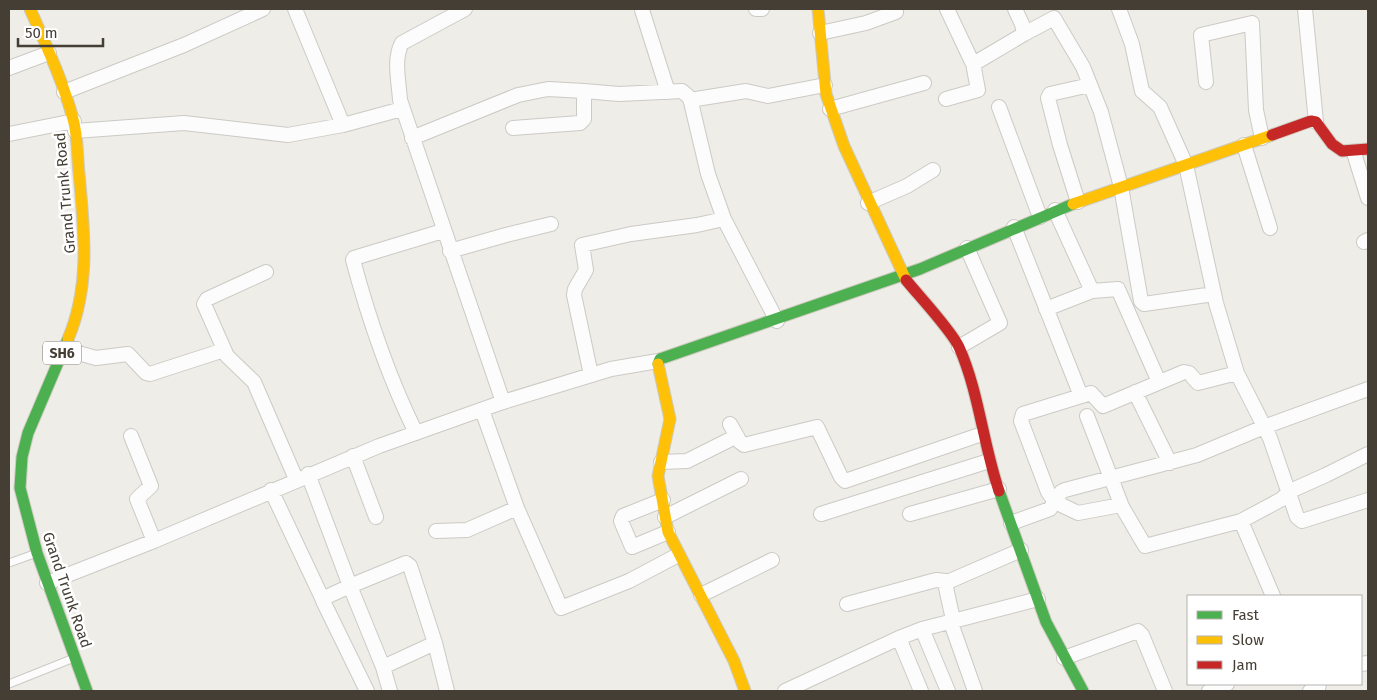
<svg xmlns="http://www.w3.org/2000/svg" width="1377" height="700" font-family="'Fira Sans',sans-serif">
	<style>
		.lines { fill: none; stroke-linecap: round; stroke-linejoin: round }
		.lane-casing { stroke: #cccac5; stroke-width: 9 }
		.street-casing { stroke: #cccac5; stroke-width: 16 }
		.fast-casing { stroke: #cdcabf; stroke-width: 13 }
		.slow-casing { stroke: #cdcabf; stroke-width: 13 }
		.jam-casing { stroke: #cdcabf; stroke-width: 13 }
		.lane { stroke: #fcfcfc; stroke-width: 7 }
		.street { stroke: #fcfcfc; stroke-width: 14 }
		.fast { stroke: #4caf50; stroke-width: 11 }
		.slow { stroke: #ffc107; stroke-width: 11 }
		.jam { stroke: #c62828; stroke-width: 11 }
		.labels { text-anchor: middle; stroke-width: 5; stroke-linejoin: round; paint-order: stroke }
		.shield { fill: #fff; stroke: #7c7871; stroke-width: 1 }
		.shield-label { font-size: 14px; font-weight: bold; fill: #443e34 }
		.street-label { font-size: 15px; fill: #443e34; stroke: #fff }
	</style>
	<rect width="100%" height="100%" fill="#eeede8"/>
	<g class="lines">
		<!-- lane casing -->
		<g class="lane-casing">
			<path id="lane" d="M 9,563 L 34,554
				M 9,684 L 74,658"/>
		</g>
		<!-- street casing -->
		<g class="street-casing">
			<path id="street" d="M 295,9 L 343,125
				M 465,9 L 402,43 C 393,59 399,82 400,100 L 503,402
				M 756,9 L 762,9
				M 947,9 L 972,62 L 975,63 L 1024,34 L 1022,24 L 1015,9
				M 1119,9 L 1132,44 L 1142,91 L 1160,107 L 1186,165 L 1216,303 L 1237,373 L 1270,438 L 1297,517 L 1302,521 L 1368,500
				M 1305,9 L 1316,122
				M 642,10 L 668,92
				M 820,33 L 866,23 L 896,12
				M 1024,34 L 1054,18 L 1083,67 L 1101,112 L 1121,187 L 1141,301 L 1144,304 L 1214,294
				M 9,68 L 49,53
				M 1206,82 L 1201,35 L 1252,23 L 1256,110 L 1262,138
				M 584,91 L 619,94 L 682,91 L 690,98 L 708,174 L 724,219 L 777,321
				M 64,92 L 184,45 L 263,9
				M 946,99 L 978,90 L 973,63
				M 690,100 L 746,91 L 768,96 L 825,85
				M 999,107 L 1040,217
				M 830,109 L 924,83
				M 75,131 L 184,123 L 288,135 L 343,125 L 402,109
				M 9,134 L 74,121
				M 412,138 L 518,95 L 548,89 L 584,91 L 584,119 L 580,123 L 513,128
				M 1244,145 L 1270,228
				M 1354,153 L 1368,198
				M 1078,202 L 1060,145 L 1048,98 L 1050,94 L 1090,85
				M 868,203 L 907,186 L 933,170
				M 1055,210 L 1092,291
				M 1014,227 L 1081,396
				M 1364,242 L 1368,240
				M 450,251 L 506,235 L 551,224
				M 266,272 L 207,299 L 204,304 L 227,356 L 254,382 L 296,479
				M 1046,309 L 1092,291 L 1118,289 L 1159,382
				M 959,347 L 1000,323 L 967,248
				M 64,349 L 96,358 L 128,354 L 146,373 L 150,374 L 224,350
				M 1237,373 L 1198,383 L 1189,373 L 1184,372 L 1103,406 L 1091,393 L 1023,414 L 1021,421 L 1048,492 L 1055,502 L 1078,513 L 1121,505 L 1145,546 L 1241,521 L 1282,499 L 1288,492 L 1326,475 L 1368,454
				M 591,375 L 574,295 L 575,289 L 586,270 L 582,245 L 631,234 L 697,225 L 724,219
				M 1135,392 L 1170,463
				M 482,410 L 517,508 L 561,608 L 629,581 L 678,555
				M 1087,416 L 1121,504
				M 730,424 L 740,442 L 744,445 L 817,427 L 841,477 L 845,481 L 982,434
				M 416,433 C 389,378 369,320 353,260 L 354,258 L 443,231
				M 131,436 L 151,486 L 137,499 L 154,541
				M 353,456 L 376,517
				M 661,462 L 687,461 L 737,436
				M 308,474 L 350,586 L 324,598 L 323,601 L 367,691
				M 271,490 L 323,600
				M 663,500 L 623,516 L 621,521 L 632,547 L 668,532
				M 821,514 L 989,461
				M 910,514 L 999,489
				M 665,517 L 741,479
				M 1241,521 L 1273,596
				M 1011,523 L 1050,509 L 1061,492 L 1065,490 L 1197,455 L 1264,427 L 1368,389
				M 436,531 L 467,530 L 517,508
				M 406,563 L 410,566 L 435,643 L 383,667 L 350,586 Z
				M 47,583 L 154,541 L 379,446 L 503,402 L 611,369 L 658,361
				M 701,595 L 772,560
				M 847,604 L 936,580 L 946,581
				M 435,643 L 447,691
				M 1064,658 L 1138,631 L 1142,635 L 1165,691
				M 1361,664 L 1368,663
				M 383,667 L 390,691
				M 785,691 L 899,638
				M 921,691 L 899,638 L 922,629
				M 948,691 L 922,629 L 1038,599
				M 975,691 L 951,623 L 952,615 L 945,583 L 1021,550
				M 1209,691 L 1227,684
				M 1310,691 L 1318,689 L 1319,684"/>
		</g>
		<!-- fast casing -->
		<g class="fast-casing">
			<path id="fast" d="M 68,339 L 28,433 L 22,457 L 20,488 L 37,553 L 87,691
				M 658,364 L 660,359 L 920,269 L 1073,204
				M 999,491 L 1046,622 L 1083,691"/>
		</g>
		<!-- slow casing -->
		<g class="slow-casing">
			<path id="slow" d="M 30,9 C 46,45 63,81 73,119 C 78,136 77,155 79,173 C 84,229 91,285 68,339
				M 818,9 L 826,94 L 844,146 L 906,280
				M 1073,204 L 1272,135
				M 658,364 L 670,419 L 658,476 L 668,532 L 734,661 L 745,691"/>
		</g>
		<!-- jam casing -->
		<g class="jam-casing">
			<path id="jam" d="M 1272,135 L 1311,121 L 1316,122 L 1332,144 L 1342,151 L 1368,149
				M 906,280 C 919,296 951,330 959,347 C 979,392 983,444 999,491"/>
		</g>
		<!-- lane -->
		<use href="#lane" class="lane"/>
		<!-- street -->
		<use href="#street" class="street"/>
		<!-- fast -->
		<use href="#fast" class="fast"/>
		<!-- slow -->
		<use href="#slow" class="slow"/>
		<!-- jam -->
		<use href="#jam" class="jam"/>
	</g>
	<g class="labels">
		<!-- shield labels -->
		<rect class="shield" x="43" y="341.5" width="38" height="23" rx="4"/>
		<g class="shield-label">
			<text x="62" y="358">SH6</text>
		</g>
		<!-- street labels -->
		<g class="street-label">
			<text transform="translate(65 193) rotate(-95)" y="5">Grand Trunk Road</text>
			<text transform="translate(67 590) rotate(71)" y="5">Grand Trunk Road</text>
		</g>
	</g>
	<!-- border -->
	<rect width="1377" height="700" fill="none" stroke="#443e34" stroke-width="20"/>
	<!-- legend -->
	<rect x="1187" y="595" width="175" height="90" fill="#ffffff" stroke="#b4b2ae"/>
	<rect x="1197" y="611" width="25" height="8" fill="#4caf50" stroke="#b4b2ae"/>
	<text x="1232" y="620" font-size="15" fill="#443e34">Fast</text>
	<rect x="1197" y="636" width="25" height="8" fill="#ffc107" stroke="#b4b2ae"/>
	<text x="1232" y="645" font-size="15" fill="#443e34">Slow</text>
	<rect x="1197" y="661" width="25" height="8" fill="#c62828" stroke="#b4b2ae"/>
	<text x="1232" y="670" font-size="15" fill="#443e34">Jam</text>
	<!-- scale -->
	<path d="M18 38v8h85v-8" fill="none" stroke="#443e34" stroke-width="2.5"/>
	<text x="25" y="38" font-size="15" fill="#443e34" stroke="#ffffff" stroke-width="4" paint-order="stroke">50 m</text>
</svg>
